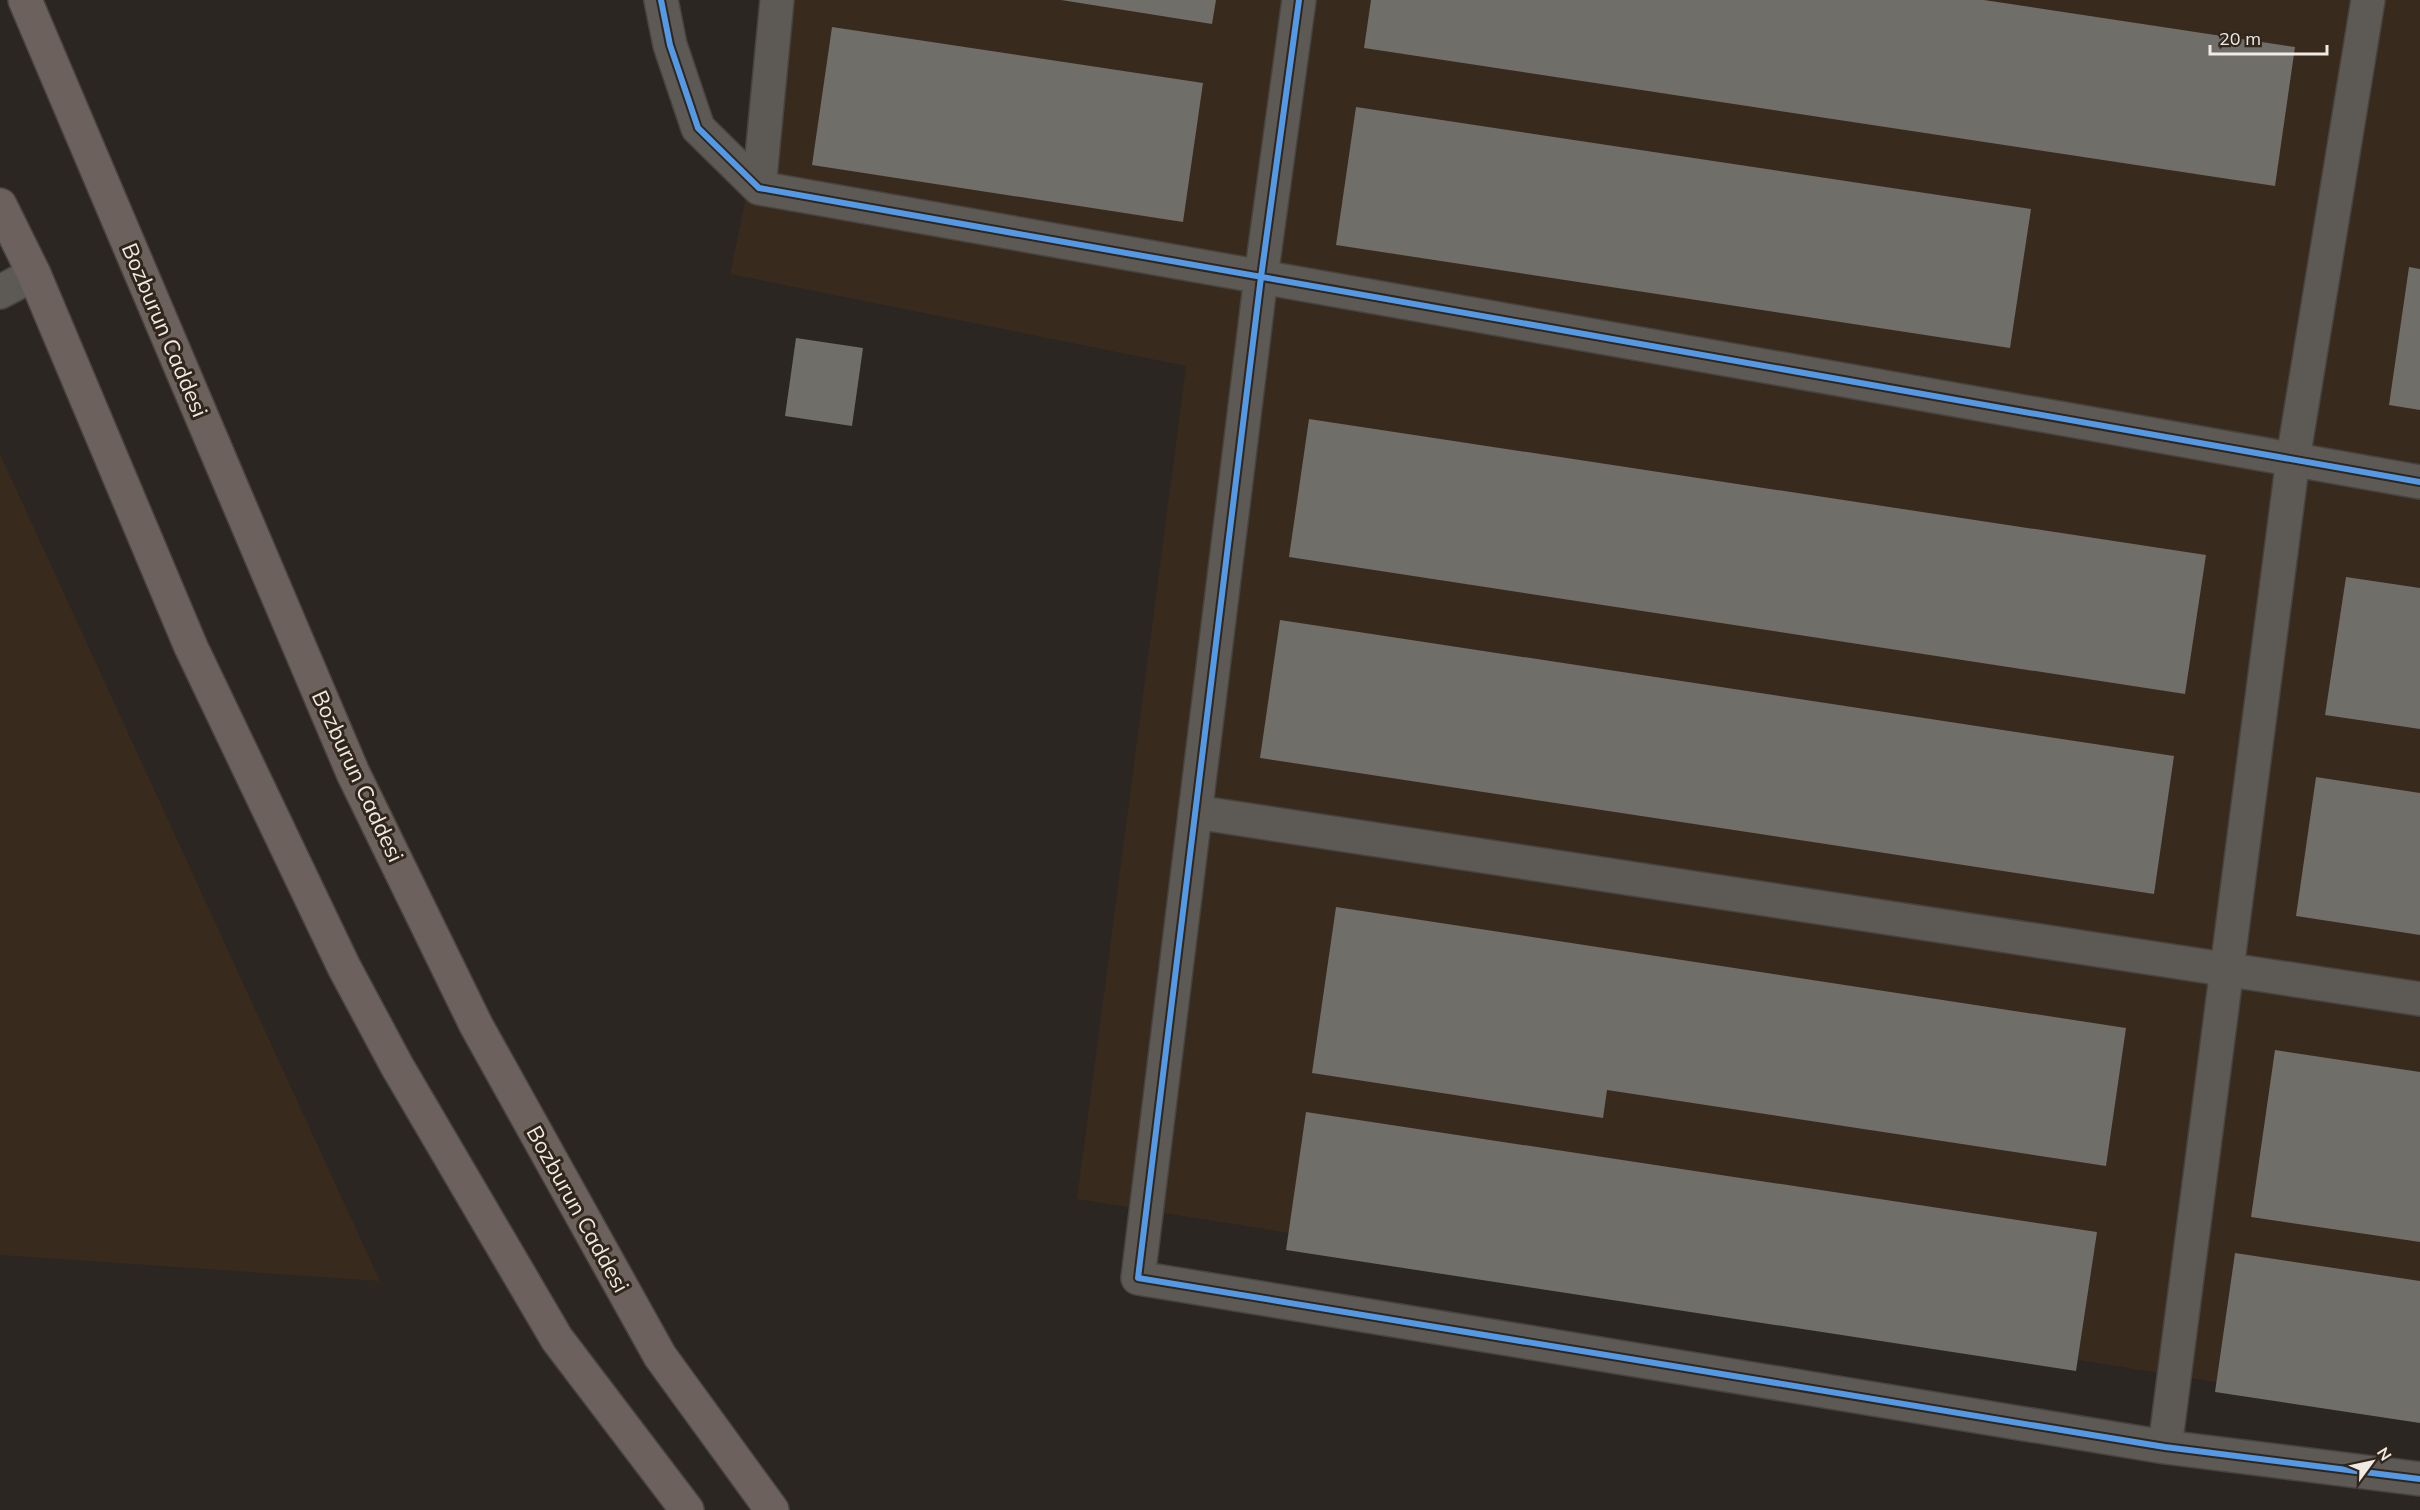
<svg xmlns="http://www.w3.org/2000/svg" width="2420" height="1510" font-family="Mulish,sans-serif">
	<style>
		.built { fill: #382a1d }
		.building { fill: #706e68 }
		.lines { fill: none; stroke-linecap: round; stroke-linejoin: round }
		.minor-casing { stroke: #47433e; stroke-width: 36 }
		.major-casing { stroke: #47433e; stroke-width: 36 }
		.minor { stroke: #5d5954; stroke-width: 33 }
		.major { stroke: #6c615c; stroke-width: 33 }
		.cycleway-casing { stroke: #30261c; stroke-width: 10 }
		.cycleway { stroke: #5399e6; stroke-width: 6 }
		.labels { text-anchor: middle; stroke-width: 6; stroke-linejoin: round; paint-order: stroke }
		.street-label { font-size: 22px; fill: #f0eae3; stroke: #30261c }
	</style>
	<rect width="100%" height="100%" fill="#2b2621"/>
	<!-- built -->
	<path class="built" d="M 787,0 L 2420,0 L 2420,1415 L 1077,1199 L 1186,366 L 730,274 Z
		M 0,454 L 380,1281 L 0,1255 Z"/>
	<!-- building -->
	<path class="building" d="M 1061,0 L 1216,0 L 1212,24 Z
		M 1371,0 L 1984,0 L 2295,47 L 2275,186 L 1364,48 Z
		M 832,27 L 1203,83 L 1183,222 L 812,165 Z
		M 1356,107 L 2031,209 L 2010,348 L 1336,245 Z
		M 2409,267 L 2420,269 L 2420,410 L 2389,405 Z
		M 796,338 L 863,348 L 852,426 L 785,416 Z
		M 1309,419 L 2206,555 L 2185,694 L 1289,557 Z
		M 2346,577 L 2420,588 L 2420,729 L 2325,715 Z
		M 1280,620 L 2174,756 L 2154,894 L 1260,758 Z
		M 2316,777 L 2420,793 L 2420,935 L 2296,916 Z
		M 1336,907 L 2126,1028 L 2106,1166 L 1607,1090 L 1603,1118 L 1312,1073 Z
		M 2275,1050 L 2420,1072 L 2420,1242 L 2251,1217 Z
		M 1306,1112 L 2097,1232 L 2076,1371 L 1286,1250 Z
		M 2235,1253 L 2420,1281 L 2420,1423 L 2215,1392 Z"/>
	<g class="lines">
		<!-- minor casing -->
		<g class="minor-casing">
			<path id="minor" d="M 661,0 L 670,45 L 698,128 L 759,188 L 2420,482
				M 1299,0 L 1261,277 L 1138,1278 L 2165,1447 L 2420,1479
				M 759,188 L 777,0
				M 0,292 L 34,274
				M 1195,812 L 2420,999
				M 2165,1447 L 2293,459 L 2368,0"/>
		</g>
		<!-- major casing -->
		<g class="major-casing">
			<path id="major" d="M 25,0 L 353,773 L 476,1025 L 660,1356 L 772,1510
				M 0,205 L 34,274 L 191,647 L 344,967 L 397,1066 L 557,1339 L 687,1510"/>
		</g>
		<!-- minor -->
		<use href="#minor" class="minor"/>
		<!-- major -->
		<use href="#major" class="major"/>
		<!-- cycleway casing -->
		<g class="cycleway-casing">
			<path id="cycleway" d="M 661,0 L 670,45 L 698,128 L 759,188 L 2420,482
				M 1299,0 L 1261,277 L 1138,1278 L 2165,1447 L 2420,1479"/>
		</g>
		<!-- cycleway -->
		<use href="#cycleway" class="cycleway"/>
	</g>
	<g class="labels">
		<!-- street labels -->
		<g class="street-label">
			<text transform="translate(165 330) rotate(67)" y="8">Bozburun Caddesi</text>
			<text transform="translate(358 776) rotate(65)" y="8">Bozburun Caddesi</text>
			<text transform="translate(578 1209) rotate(61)" y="8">Bozburun Caddesi</text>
		</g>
	</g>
	<!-- north arrow -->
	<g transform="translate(2372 1462) rotate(57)" stroke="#30261c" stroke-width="4.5" paint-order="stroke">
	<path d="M0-4.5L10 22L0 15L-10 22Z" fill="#f0eae3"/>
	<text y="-9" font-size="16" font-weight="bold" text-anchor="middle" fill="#f0eae3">N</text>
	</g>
	<!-- scale -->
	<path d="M2210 45v9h117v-9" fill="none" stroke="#f0eae3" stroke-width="3"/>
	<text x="2219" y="45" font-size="18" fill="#f0eae3" stroke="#30261c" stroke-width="4.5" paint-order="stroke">20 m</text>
</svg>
